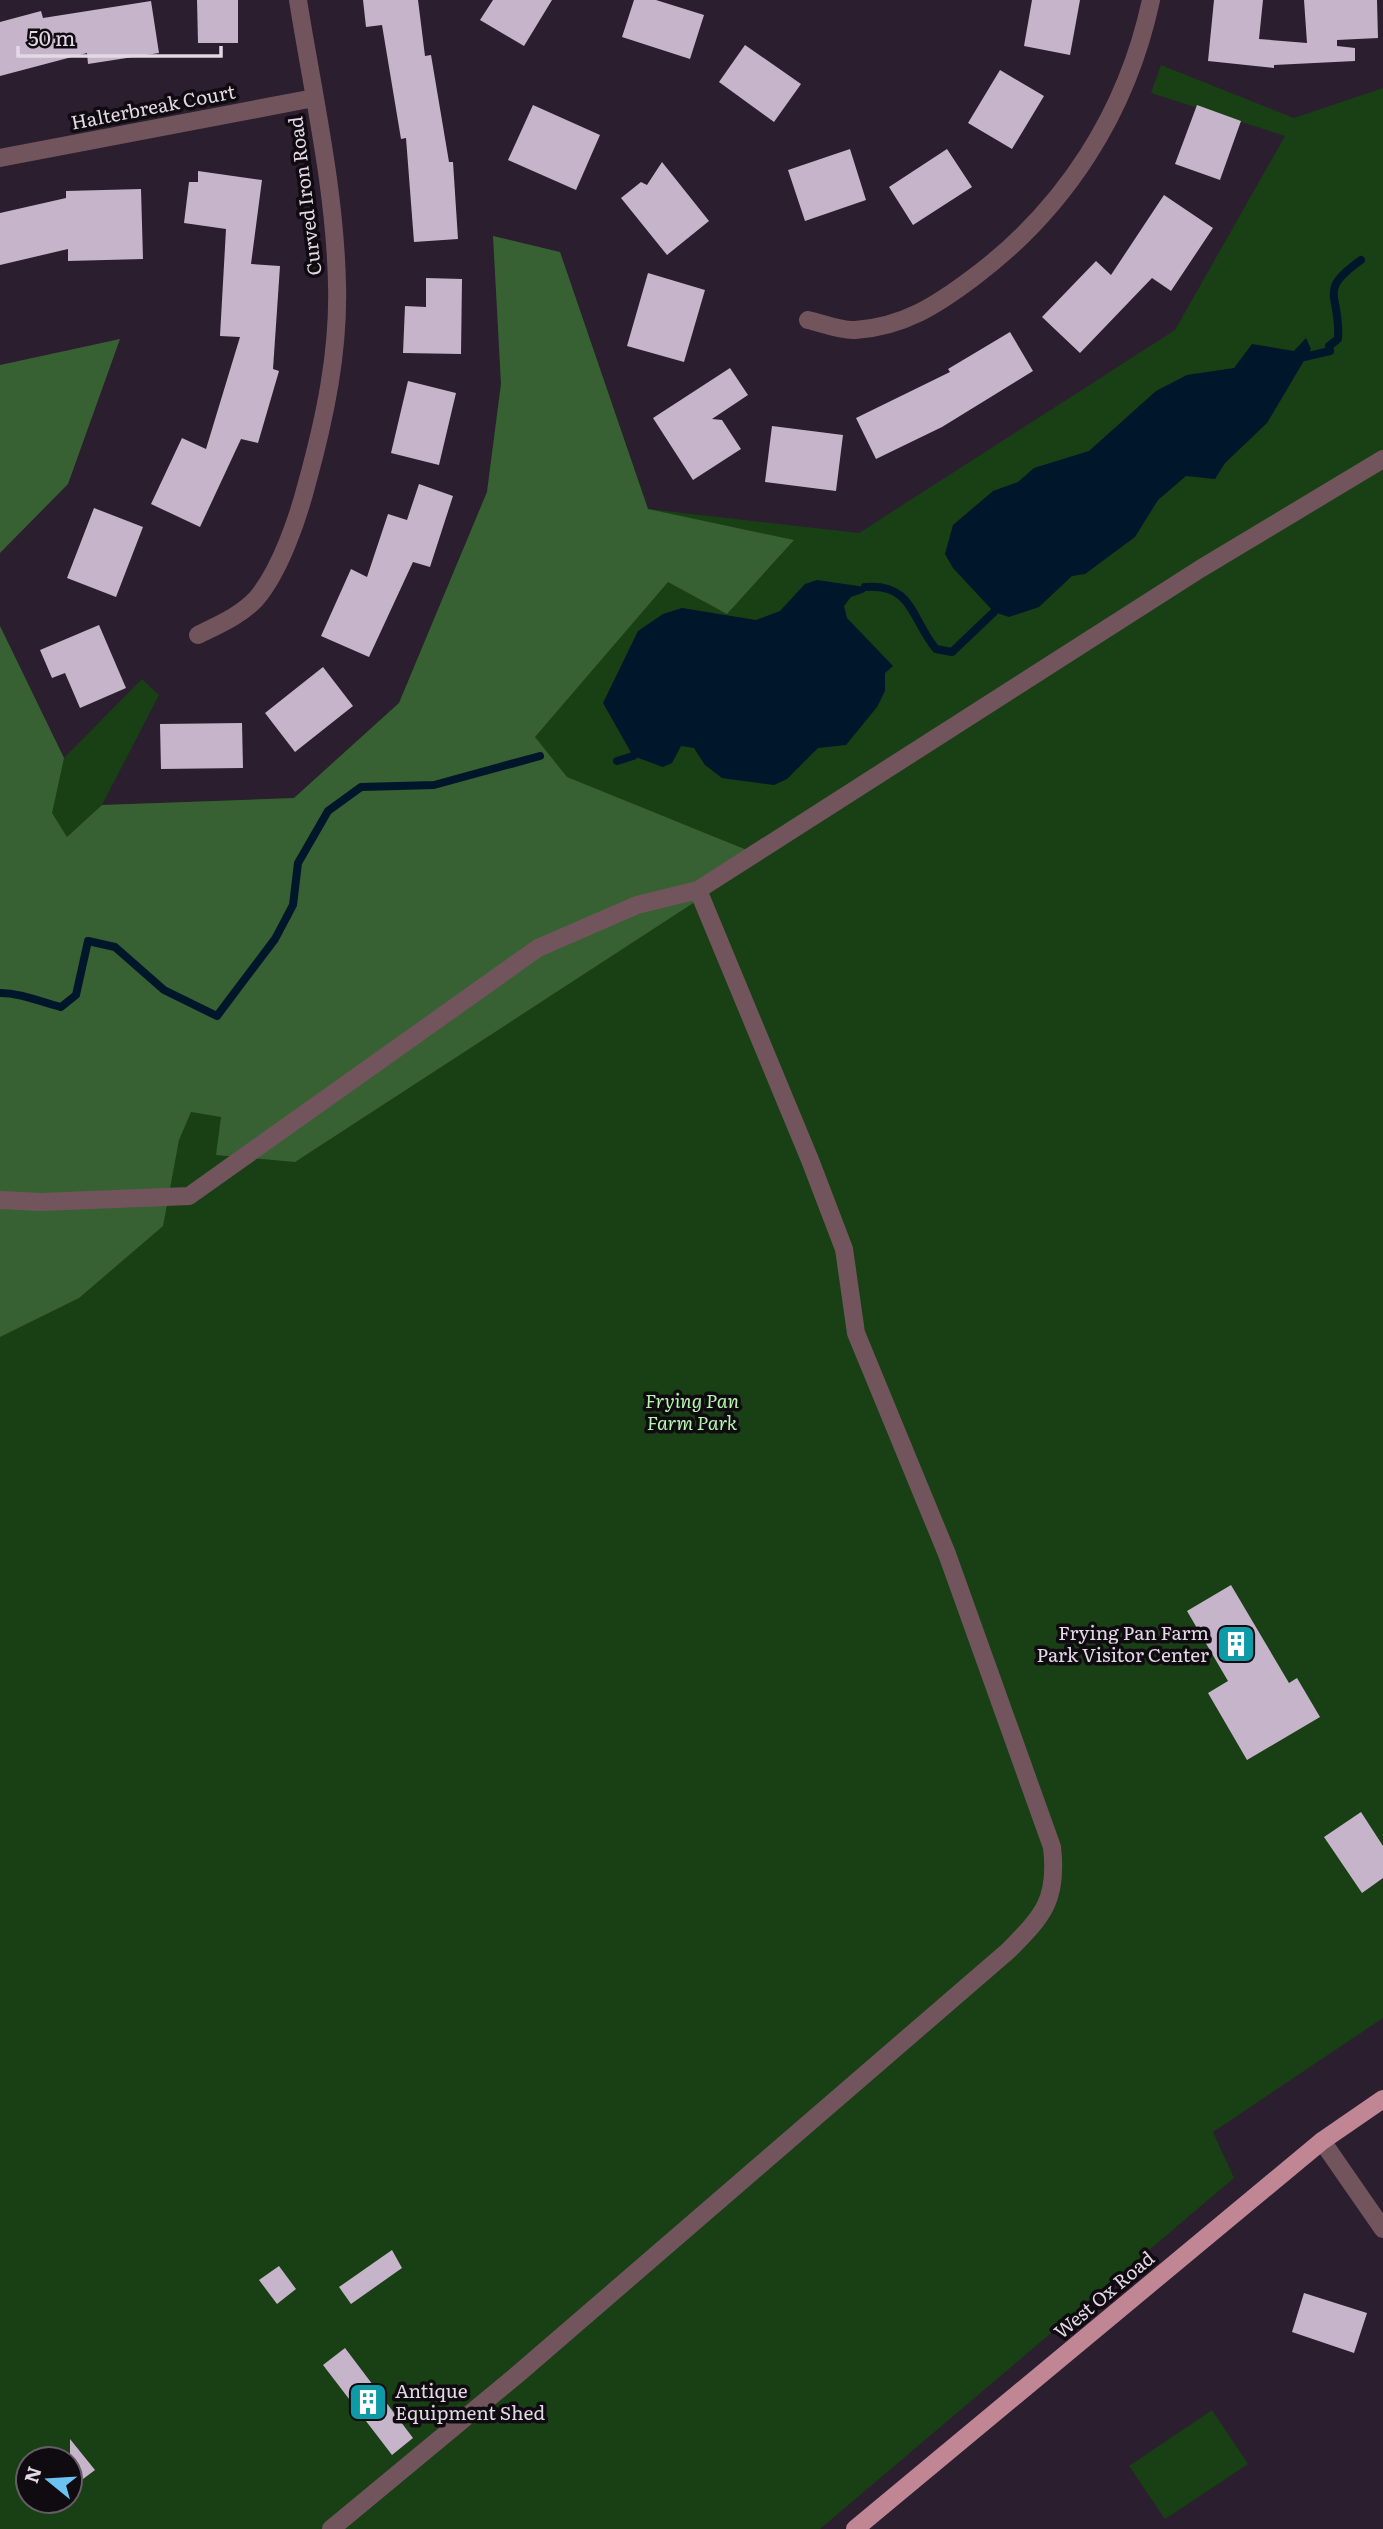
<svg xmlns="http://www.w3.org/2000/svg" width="1383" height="2529" font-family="Literata,serif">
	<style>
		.green { fill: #193f15; fill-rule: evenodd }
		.forest { fill: #376132 }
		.water { fill: #00162a }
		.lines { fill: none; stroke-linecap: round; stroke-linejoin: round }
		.stream { stroke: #00162a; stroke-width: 8 }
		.building { fill: #c6b4ca }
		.minor { stroke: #72555c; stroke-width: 18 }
		.major { stroke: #c18694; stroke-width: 18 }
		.labels { text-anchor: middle; stroke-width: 7; stroke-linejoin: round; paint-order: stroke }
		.street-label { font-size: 19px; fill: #e2d9e4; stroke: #100a11 }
		.park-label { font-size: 19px; font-style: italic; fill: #b6f7ae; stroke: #100a11 }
		.poi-label { font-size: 19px; fill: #e2d9e4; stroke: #100a11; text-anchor: end }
	</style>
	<rect width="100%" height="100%" fill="#2b1e2e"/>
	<!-- green -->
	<path class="green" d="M 1161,65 L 1294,118 L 1383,88 L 1383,2018 L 1213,2132 L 1234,2178 L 820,2529 L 0,2529 L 0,626 L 64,758 L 142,679 L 159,695 L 102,805 L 294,798 L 399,703 L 487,492 L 501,384 L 497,263 L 560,252 L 648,509 L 859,533 L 1175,330 L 1285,136 L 1151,93 ZM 28,2459 L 70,2459 L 70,2501 L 28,2501 Z
		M 1212,2410 L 1248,2464 L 1165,2519 L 1129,2466 Z"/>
	<!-- forest -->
	<path class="forest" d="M 493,236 L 560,252 L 648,509 L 794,540 L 727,614 L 668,582 L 535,737 L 567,777 L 764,857 L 295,1162 L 216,1155 L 221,1117 L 191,1112 L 179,1140 L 163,1226 L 79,1298 L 0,1337 L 0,626 L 64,758 L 52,813 L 67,837 L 102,805 L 294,798 L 399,703 L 487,492 L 501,384 Z
		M 120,339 L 68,484 L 0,553 L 0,365 Z"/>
	<!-- water -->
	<path class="water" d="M 1306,338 L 1311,349 L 1267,423 L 1225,463 L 1215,479 L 1186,476 L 1158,500 L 1135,537 L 1085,574 L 1072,576 L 1039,607 L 1009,617 L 994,612 L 953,568 L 945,554 L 953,525 L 993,491 L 1018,482 L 1034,468 L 1089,451 L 1156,391 L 1187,375 L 1234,368 L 1252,344 L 1294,351 Z
		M 817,580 L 865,587 L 865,592 L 851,597 L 844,606 L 847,618 L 893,666 L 885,673 L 885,691 L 877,707 L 846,745 L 818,748 L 787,779 L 774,785 L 722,778 L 705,765 L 694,748 L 681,746 L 672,763 L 663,767 L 633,756 L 603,703 L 638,631 L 663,614 L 682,608 L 756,620 L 780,611 L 805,584 Z"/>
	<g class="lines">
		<!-- stream -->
		<path class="stream" d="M 1304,357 L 1330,351 L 1329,346 L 1338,339 C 1341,293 1316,292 1361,260
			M 865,587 C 913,583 911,619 936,649 L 952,652 L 994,612
			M 617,761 L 633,756
			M 0,993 C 22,993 40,1002 61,1007 L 76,995 L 88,941 L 115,947 L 164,990 L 217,1016 L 275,939 L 293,905 L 298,863 L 328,811 L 361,787 L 434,785 L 540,756"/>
	</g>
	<!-- building -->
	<path class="building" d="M 197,0 L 238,0 L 238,43 L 198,43 Z
		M 363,0 L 418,0 L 425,56 L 431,55 L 449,162 L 453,162 L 458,239 L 414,242 L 406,138 L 401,139 L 382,25 L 366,27 Z
		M 493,0 L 552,0 L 524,46 L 480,20 Z
		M 634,0 L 656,0 L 704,15 L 690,59 L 622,37 Z
		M 1032,0 L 1080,0 L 1070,55 L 1024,46 Z
		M 1214,0 L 1263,0 L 1259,39 L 1307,43 L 1304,0 L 1377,0 L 1378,38 L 1337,40 L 1337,46 L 1355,48 L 1355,61 L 1274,65 L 1274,68 L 1208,61 Z
		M 151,1 L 159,53 L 88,64 L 87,53 L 0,76 L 0,22 L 41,11 L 43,18 Z
		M 745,45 L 801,84 L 774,122 L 719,82 Z
		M 1000,70 L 1044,96 L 1012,149 L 968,123 Z
		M 533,105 L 600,135 L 576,190 L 508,160 Z
		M 1197,105 L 1241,121 L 1220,180 L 1175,164 Z
		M 850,149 L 866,200 L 805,221 L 788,170 Z
		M 947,149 L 972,187 L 913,225 L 889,187 Z
		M 662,162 L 709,221 L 667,255 L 621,198 L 641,182 L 647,185 Z
		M 198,171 L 262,180 L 251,264 L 280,266 L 273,369 L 279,371 L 258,443 L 241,439 L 200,527 L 151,504 L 182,438 L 206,449 L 240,337 L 220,336 L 226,229 L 184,223 L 189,182 L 198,182 Z
		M 141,189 L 143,259 L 68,261 L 68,249 L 0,265 L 0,213 L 66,198 L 66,191 Z
		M 1164,195 L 1213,228 L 1171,291 L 1152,278 L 1080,353 L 1042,317 L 1096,261 L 1111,275 Z
		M 648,273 L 705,290 L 684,362 L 627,346 Z
		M 426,278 L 462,279 L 461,354 L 403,353 L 405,306 L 426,307 Z
		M 1010,332 L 1033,371 L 942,427 L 876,459 L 856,418 L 950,372 L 948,369 Z
		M 730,368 L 748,395 L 712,419 L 722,420 L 741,449 L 693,480 L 653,418 Z
		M 408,381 L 456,393 L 439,465 L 391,453 Z
		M 772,426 L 843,435 L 836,491 L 765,482 Z
		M 419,484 L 453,496 L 430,567 L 413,562 L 369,657 L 321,636 L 351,569 L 367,577 L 388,514 L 407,520 Z
		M 94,508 L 143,527 L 116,597 L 67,578 Z
		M 99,625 L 126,688 L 80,708 L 65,673 L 52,678 L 40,650 Z
		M 323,667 L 353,706 L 295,752 L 265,713 Z
		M 242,723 L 243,768 L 161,769 L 160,724 Z
		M 1231,1585 L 1289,1683 L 1297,1678 L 1320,1717 L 1247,1760 L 1208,1693 L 1228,1681 L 1187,1611 Z
		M 1361,1812 L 1383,1846 L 1383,1878 L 1362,1893 L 1324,1837 Z
		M 392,2250 L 402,2268 L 351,2304 L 339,2287 Z
		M 279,2266 L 296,2289 L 277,2304 L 259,2280 Z
		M 1304,2293 L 1367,2313 L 1354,2353 L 1292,2332 Z
		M 345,2348 L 413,2438 L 392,2455 L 323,2365 Z
		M 70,2439 L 95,2470 L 79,2482 L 70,2471 Z"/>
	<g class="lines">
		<!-- minor -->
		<path class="minor" d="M 0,158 L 314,98
			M 808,320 C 822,323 840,331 855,330 C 903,327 937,305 974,277 C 1066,208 1127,112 1151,0
			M 198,635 C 218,625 240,616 256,599 C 280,571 298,518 307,483 C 325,418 339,351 337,284 C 335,189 313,94 298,0
			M 0,1200 L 41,1202 L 189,1196 L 538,948 L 637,905 L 698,890 L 1200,569 L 1383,459
			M 1322,2141 L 1383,2229
			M 331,2529 L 518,2374 L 1008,1951 C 1044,1915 1058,1899 1052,1847 L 947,1554 L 856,1333 L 844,1249 L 810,1160 L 698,890"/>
		<!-- major -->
		<path class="major" d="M 855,2529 L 1322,2141 L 1383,2099"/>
	</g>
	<!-- icons -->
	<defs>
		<g id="building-square" transform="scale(2.0125)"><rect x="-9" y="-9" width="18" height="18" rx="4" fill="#0f9aa8" stroke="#100a11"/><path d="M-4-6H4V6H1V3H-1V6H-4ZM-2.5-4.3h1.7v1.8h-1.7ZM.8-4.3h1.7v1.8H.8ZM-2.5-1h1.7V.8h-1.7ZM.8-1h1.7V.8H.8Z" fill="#fff"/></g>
	</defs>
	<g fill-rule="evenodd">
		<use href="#building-square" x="1236" y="1644"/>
		<use href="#building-square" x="368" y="2402"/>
	</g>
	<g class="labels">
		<!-- street labels -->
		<g class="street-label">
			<text transform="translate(153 107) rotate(-11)" y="7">Halterbreak Court</text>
			<text transform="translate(305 196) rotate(-97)" y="7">Curved Iron Road</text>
			<text transform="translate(1104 2295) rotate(-40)" y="7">West Ox Road</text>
		</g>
		<!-- park labels -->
		<g class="park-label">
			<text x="692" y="1408">Frying Pan<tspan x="692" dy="22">Farm Park</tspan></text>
		</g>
		<!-- poi labels -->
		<g class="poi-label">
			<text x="1209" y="1640">Frying Pan Farm<tspan x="1209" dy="22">Park Visitor Center</tspan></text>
			<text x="395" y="2398" text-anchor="start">Antique<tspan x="395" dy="22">Equipment Shed</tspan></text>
		</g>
	</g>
	<!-- north arrow -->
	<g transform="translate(49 2480) rotate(288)"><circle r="33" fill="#100a11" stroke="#645d65" stroke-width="2"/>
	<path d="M0-5L12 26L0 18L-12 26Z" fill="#6cc3f2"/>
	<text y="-10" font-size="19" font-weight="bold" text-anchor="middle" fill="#e2d9e4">N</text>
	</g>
	<!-- scale -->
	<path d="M18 46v10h203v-10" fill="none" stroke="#e2d9e4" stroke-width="3.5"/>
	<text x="28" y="46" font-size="21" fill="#e2d9e4" stroke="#100a11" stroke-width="5" paint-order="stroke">50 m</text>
</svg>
